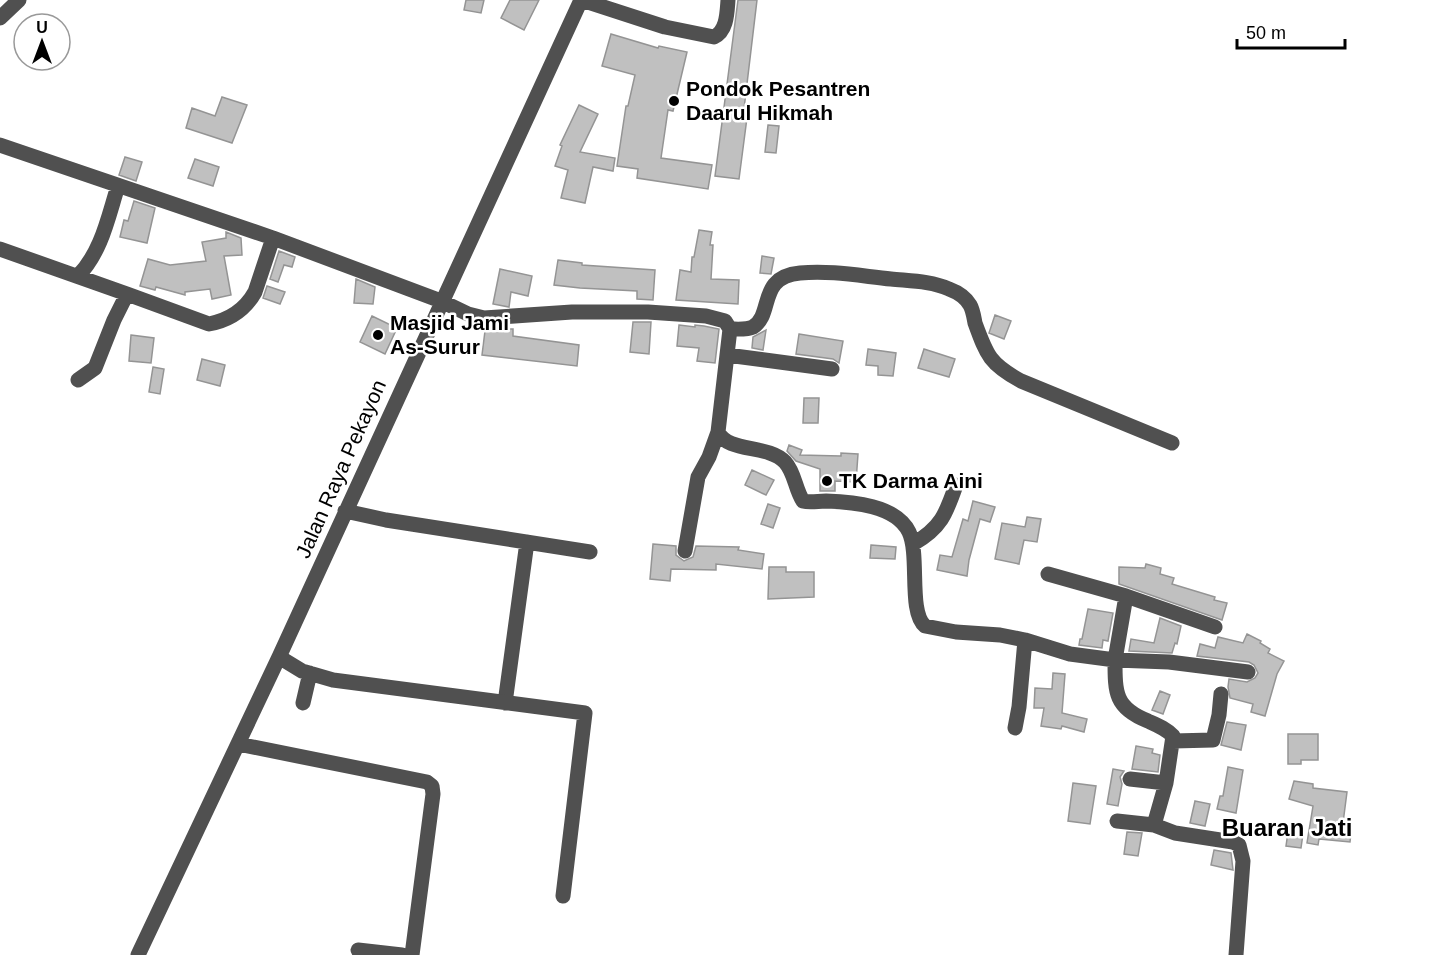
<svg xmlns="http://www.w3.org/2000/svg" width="1441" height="955" font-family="Helvetica,sans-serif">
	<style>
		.building { fill: #c0c0c0; stroke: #949494; stroke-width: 1.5 }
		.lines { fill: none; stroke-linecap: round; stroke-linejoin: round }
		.minor { stroke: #505050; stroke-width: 15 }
		.poi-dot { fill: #000; stroke: #fff; stroke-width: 2 }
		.labels { text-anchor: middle; stroke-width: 5; stroke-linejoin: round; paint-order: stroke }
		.poi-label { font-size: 21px; font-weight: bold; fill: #000; stroke: #fff; text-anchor: start }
		.street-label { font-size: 21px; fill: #000; stroke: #fff }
		.quarter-label { font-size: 24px; font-weight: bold; fill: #000; stroke: #fff }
	</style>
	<rect width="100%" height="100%" fill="#fff"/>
	<!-- building -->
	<path class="building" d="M 466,0 L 484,0 L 481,13 L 464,10 Z
		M 510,0 L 539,0 L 524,30 L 501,18 Z
		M 738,0 L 757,0 L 744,109 L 748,110 L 739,179 L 715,176 Z
		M 611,34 L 658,48 L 659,46 L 687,52 L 673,111 L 668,110 L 661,158 L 712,165 L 708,189 L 637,178 L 638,169 L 617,166 L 626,106 L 628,106 L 635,75 L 602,66 Z
		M 222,97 L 247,105 L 232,143 L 186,128 L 192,108 L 215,116 Z
		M 579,105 L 598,114 L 580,152 L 615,158 L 613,171 L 593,167 L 585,203 L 561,198 L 568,170 L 555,166 L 562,146 L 560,145 Z
		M 768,125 L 779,126 L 776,153 L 765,152 Z
		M 125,157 L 142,162 L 136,181 L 119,175 Z
		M 195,159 L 219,167 L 213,186 L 188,178 Z
		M 134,201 L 155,208 L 147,243 L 120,237 L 124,220 L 128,221 Z
		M 699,230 L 712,232 L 710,245 L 713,245 L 711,279 L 739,280 L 738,304 L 676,300 L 680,270 L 691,272 L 692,257 L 694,257 Z
		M 226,232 L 241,238 L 242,255 L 224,256 L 231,295 L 212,299 L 210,289 L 185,292 L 185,295 L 156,287 L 155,290 L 140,286 L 148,259 L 170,265 L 206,261 L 202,242 L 226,238 Z
		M 279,251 L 295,257 L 292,267 L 284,265 L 278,282 L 270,279 Z
		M 762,256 L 774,258 L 771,274 L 760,273 Z
		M 558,260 L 582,263 L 582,265 L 655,270 L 653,300 L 637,299 L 637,291 L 580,288 L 554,285 Z
		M 500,269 L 532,276 L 528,296 L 511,292 L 509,307 L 493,304 Z
		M 356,279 L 375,287 L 373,304 L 354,303 Z
		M 267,286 L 285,292 L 280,304 L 263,298 Z
		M 995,315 L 1011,321 L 1004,339 L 989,333 Z
		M 372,316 L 397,328 L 385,354 L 360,342 Z
		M 633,322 L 651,322 L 649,354 L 630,352 Z
		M 679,325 L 695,327 L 695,325 L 704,326 L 719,329 L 715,363 L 697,361 L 699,348 L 677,346 Z
		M 501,329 L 513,329 L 513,336 L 579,345 L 577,366 L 482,355 L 485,331 L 501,332 Z
		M 766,330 L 763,350 L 752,348 L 753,337 Z
		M 799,334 L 843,341 L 839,363 L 833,359 L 796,354 Z
		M 131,335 L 154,338 L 151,363 L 129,361 Z
		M 868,349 L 896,353 L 893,376 L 878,375 L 878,366 L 866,365 Z
		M 924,349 L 955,359 L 949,377 L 918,368 Z
		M 202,359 L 225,365 L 220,386 L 197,380 Z
		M 153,367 L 164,369 L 160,394 L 149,392 Z
		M 804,398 L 819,398 L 818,423 L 803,423 Z
		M 789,445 L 802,450 L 800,455 L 841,456 L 841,453 L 858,454 L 856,482 L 835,481 L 835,491 L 820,491 L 820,469 L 796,461 L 787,451 Z
		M 752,470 L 774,480 L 766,495 L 745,485 Z
		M 973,501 L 995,507 L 990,522 L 980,519 L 969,560 L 967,576 L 937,570 L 940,555 L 952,557 L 963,519 L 968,521 Z
		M 768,504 L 780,508 L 773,528 L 761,524 Z
		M 1027,517 L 1041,519 L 1037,542 L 1024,540 L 1019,564 L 995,559 L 1002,523 L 1025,527 Z
		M 653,544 L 676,546 L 676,555 L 684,561 L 693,557 L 696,546 L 739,547 L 738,550 L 764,554 L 762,569 L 716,564 L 716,570 L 671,569 L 670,581 L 650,579 Z
		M 871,545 L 896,547 L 895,559 L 870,558 Z
		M 1146,564 L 1161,568 L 1160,574 L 1174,578 L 1172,584 L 1215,597 L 1214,600 L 1227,603 L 1222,620 L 1119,584 L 1119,567 L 1145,568 Z
		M 769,567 L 786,567 L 786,572 L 814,572 L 814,597 L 768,599 Z
		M 1088,609 L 1113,613 L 1108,641 L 1103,640 L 1102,648 L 1079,645 L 1080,639 L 1082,639 Z
		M 1160,618 L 1181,626 L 1177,644 L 1175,643 L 1172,653 L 1129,651 L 1131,639 L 1154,643 Z
		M 1247,634 L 1261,641 L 1260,643 L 1270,649 L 1268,653 L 1284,661 L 1277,674 L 1265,716 L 1251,712 L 1253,704 L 1230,698 L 1228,687 L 1229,679 L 1247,682 L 1255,678 L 1258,673 L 1254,665 L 1249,662 L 1197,656 L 1200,644 L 1215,648 L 1218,637 L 1243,643 Z
		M 1053,673 L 1065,674 L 1062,713 L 1087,719 L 1084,732 L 1062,726 L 1061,729 L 1041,726 L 1044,708 L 1034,708 L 1035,688 L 1052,689 Z
		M 1160,691 L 1170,695 L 1163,714 L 1152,710 Z
		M 1227,722 L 1246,725 L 1241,750 L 1221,745 Z
		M 1288,734 L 1318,734 L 1318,760 L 1301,760 L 1301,764 L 1288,764 Z
		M 1136,746 L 1153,749 L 1152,753 L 1160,755 L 1158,772 L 1132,769 Z
		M 1228,767 L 1243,770 L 1236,813 L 1217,809 L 1220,796 L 1223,796 Z
		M 1113,769 L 1124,771 L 1120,777 L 1122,784 L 1118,806 L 1107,804 Z
		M 1294,781 L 1313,784 L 1313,788 L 1347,792 L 1343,823 L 1352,824 L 1350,842 L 1319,839 L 1318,845 L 1307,843 L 1313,806 L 1289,799 Z
		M 1073,783 L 1096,786 L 1090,824 L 1068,821 Z
		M 1195,801 L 1210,804 L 1205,826 L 1190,823 Z
		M 1127,832 L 1142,833 L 1138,856 L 1124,854 Z
		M 1288,832 L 1303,834 L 1301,848 L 1286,846 Z
		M 1214,850 L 1231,853 L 1233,870 L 1211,865 Z"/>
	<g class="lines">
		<!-- minor -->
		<path class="minor" d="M 582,0 L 665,27 L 714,37 C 727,31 727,13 728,0
			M 0,18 L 19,0
			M 0,145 L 273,238 L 441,301 L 468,314 L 484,318 L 572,312 L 648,312 L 706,316 L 725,321 L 730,329 L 718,432 L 709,457 L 698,477 L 685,551
			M 0,249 L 127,294
			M 78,276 C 102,251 108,217 118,186
			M 730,329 C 737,329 747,330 753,327 C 774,314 757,277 800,273 C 830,270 861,276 891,279 C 910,281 931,281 949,289 C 957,292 966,298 970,305 C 973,310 974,318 975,323 C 987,356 990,364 1021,381 L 1172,443
			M 727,355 L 832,369
			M 78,380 L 95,368 L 114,320 L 127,294 L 209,324 C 230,320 245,310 255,292 L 273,238
			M 718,432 C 728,453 768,444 785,462 C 795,473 795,489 803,501 C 810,503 818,501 826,501 C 852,502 896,505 909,532 C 920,555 908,612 925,626 L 956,632 L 1000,635 L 1025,640 L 1070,654 L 1115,660 C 1115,693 1115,708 1148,721 C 1157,725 1167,729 1173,736 L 1166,783 L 1154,825
			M 345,511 L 386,520 L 590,552
			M 913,544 C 941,528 946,514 956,485
			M 1048,574 L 1126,596
			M 1215,627 L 1126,596 L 1115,660 L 1169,662 L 1248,672
			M 279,657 L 302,671 L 333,680 L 585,713 L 563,896
			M 303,703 L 310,673
			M 505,703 L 527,542
			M 1015,728 L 1019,707 L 1025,640
			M 1173,741 L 1213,740 L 1219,715 L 1221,694
			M 238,744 L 427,782 L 432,786 L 433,794 L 412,955
			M 1130,779 L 1166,783
			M 1117,821 L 1154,825 L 1175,833 L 1233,842 L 1239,845 L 1243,861 L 1236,955
			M 358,950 L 402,955
			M 138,955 L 279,657 L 581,0"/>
	</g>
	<!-- markers -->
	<g class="poi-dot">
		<circle cx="674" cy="101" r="6"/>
		<circle cx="378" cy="335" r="6"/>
		<circle cx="827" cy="481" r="6"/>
	</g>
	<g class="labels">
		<!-- poi labels -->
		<g class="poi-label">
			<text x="686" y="96">Pondok Pesantren<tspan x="686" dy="24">Daarul Hikmah</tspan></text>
			<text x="390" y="330">Masjid Jami<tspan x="390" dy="24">As-Surur</tspan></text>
			<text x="839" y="488">TK Darma Aini</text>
		</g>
		<!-- street labels -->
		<g class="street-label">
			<text transform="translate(341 469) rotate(-66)" y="7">Jalan Raya Pekayon</text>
		</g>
		<!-- quarter labels -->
		<g class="quarter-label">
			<text x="1287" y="836">Buaran Jati</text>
		</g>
	</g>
	<!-- north arrow -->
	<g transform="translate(42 42)"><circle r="28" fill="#ffffff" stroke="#999999" stroke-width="1.5"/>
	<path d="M0-4.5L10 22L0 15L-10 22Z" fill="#000000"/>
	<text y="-9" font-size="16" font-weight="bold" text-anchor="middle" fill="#000000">U</text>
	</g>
	<!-- scale -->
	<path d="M1237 39v9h108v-9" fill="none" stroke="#000000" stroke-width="3"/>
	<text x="1246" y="39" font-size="18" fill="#000000" stroke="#ffffff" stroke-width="4.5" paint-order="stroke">50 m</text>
</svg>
